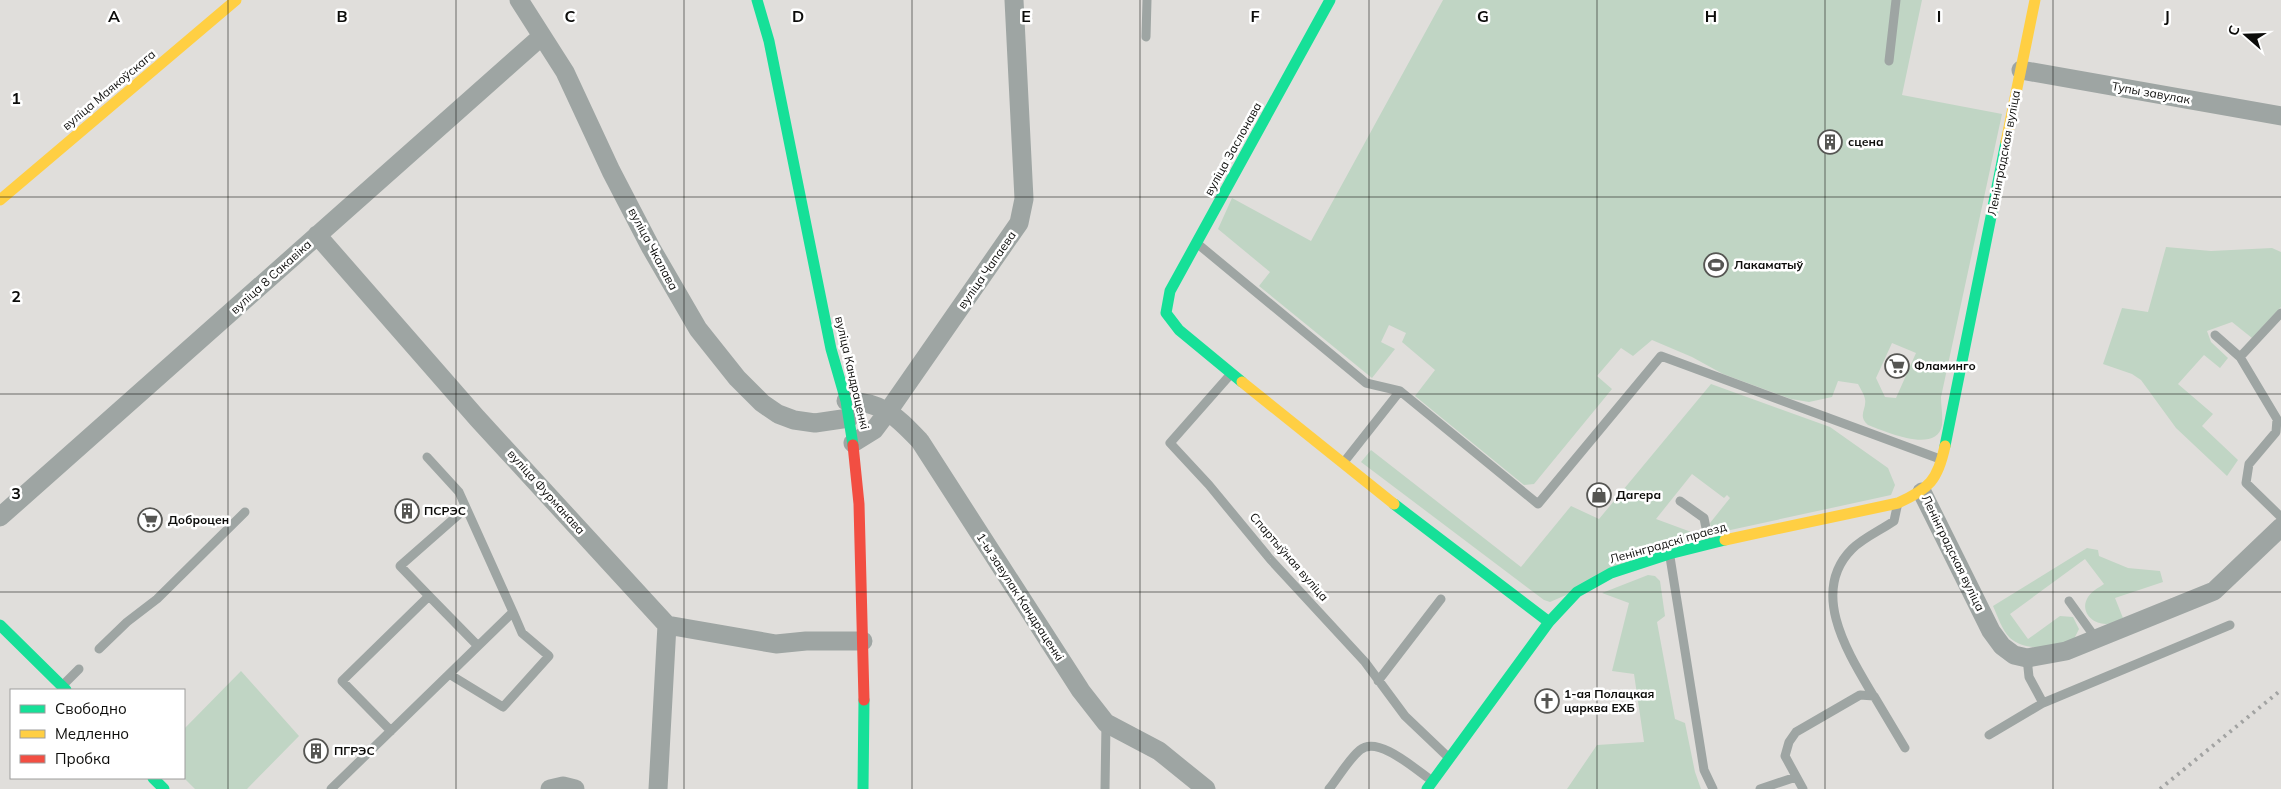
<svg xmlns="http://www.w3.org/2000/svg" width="2281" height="789" font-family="Mulish,sans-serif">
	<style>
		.green { fill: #c0d5c4; fill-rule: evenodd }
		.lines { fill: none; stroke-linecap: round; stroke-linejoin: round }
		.lane { stroke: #9ea5a3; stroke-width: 9 }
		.street { stroke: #9ea5a3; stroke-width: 19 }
		.fast { stroke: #16e098; stroke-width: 11 }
		.slow { stroke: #ffcf43; stroke-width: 11 }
		.jam { stroke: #f24e42; stroke-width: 11 }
		.rail { stroke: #a2a3a2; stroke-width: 4; stroke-dasharray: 2.5 5; stroke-linecap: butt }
		.grid { fill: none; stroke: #0c0c0a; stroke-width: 1; stroke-opacity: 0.55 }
		.labels { text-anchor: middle; stroke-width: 5; stroke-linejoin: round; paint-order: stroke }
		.street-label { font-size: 12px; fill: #0c0c0a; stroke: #fff }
		.poi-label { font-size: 12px; font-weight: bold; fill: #0c0c0a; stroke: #fff; text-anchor: start }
		.grid-label { font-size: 16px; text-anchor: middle; font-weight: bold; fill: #0c0c0a; stroke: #fff; stroke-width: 5; stroke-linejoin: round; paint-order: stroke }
	</style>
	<rect width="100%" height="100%" fill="#e0dedb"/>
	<!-- green -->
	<path class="green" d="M 1443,0 L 1922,0 L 1902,95 L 2002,114 L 1941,397 C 1941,406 1943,416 1942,425 C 1937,455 1884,431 1868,425 C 1857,416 1867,409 1865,399 C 1864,394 1860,388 1858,384 L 1838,381 L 1832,397 L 1809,402 L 1791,399 L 1723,374 L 1692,357 L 1652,340 L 1633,356 L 1621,348 L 1597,376 L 1612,389 L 1534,484 L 1524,485 L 1415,396 L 1435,370 L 1402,342 L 1406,333 L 1389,325 L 1381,342 L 1395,349 L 1372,378 L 1259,286 L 1270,272 L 1218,229 L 1232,198 L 1311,241 ZM 1892,343 L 1916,353 L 1896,398 L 1885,397 L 1876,378 Z
		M 2166,247 L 2211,251 L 2272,248 L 2281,252 L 2281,307 L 2252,338 L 2232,322 L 2207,331 L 2211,342 L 2228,358 L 2220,368 L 2204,355 L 2178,384 L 2213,414 L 2202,426 L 2238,460 L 2227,476 L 2176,428 L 2141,380 L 2132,374 L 2103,364 L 2122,308 L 2148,312 Z
		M 1711,384 L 1830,427 L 1888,468 L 1895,485 L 1891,495 L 1712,534 L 1710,523 L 1730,498 L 1727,495 L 1724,498 L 1692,474 L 1656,519 L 1702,536 L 1550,602 L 1544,600 L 1361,462 L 1371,450 L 1521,567 L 1571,506 L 1599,519 Z
		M 2087,548 L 2098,550 L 2099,556 L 2128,568 L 2160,571 L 2163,582 L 2115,598 L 2123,618 C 2120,619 2116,622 2112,623 C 2096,628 2078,613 2088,597 C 2092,591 2098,588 2104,584 L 2085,559 L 2010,614 L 2028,639 L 2060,616 L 2073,617 L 2079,629 L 2074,639 C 2056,647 2027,653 2010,638 C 2002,630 1998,617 1993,606 Z
		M 1648,575 L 1655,576 L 1660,581 L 1665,616 L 1657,622 L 1675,719 L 1685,723 L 1695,772 L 1701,789 L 1567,789 L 1597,745 L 1644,742 L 1634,674 L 1612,671 L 1629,603 L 1602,593 Z
		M 241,671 L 299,736 L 247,789 L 195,789 L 184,778 L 184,729 Z"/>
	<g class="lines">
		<!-- lane -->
		<path class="lane" d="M 1146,37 L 1147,0
			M 1889,61 L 1896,0
			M 1199,245 L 1366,383 L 1400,391
			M 2215,335 L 2240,357 L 2277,419 L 2276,432 L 2249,464 L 2246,483 L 2281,517
			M 2240,357 L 2281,313
			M 1230,375 L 1170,443 L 1209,485 L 1270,559 L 1365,662 L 1405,716 L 1447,756
			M 1344,462 L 1400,391 L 1538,504 L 1661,356 L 1940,459
			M 1680,501 L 1704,518 L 1709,543
			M 1670,557 L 1704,770 L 1713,789
			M 429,596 L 400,566 L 466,508
			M 2069,601 L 2097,640
			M 99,649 L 127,622 L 157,599 L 245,512
			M 2027,658 L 2029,677 L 2043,703
			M 449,674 L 503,707 L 549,656 L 522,633 L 513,612
			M 1378,681 L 1441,599
			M 64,684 L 79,669
			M 1874,697 C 1850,656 1808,593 1852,549 C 1863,538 1881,530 1894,521 L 1897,507
			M 391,731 L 342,681 L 429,596 L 478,646
			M 1989,735 L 2043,703 L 2230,625
			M 331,789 L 513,612 L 459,492 L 427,457
			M 1105,789 L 1106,723
			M 1329,789 C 1339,777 1348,760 1360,750 C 1378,735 1416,770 1431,780
			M 1760,789 L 1796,777
			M 1803,789 L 1785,756 L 1789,742 L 1796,732 L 1860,695 L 1874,696 L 1905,748"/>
		<!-- street -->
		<path class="street" d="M 519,0 L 565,72 L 611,171 L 651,248 L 698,329 L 737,378 L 762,403 L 778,414 L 794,420 L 815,423 L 849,418
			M 2021,70 L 2281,116
			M 317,235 L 477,418 L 667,625 L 658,789
			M 846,401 C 883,402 895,415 920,441 L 1081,691 L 1106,723 L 1159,751 L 1206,789
			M 853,443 L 874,430 L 889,410 L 1019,223 L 1024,199 L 1014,0
			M 1922,492 L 1991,631 L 2002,646 L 2014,655 L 2027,658 L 2066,651 L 2214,591 L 2281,527
			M 0,517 L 542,36
			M 667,625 L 776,644 L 806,641 L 863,641
			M 550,789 L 563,786 L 575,789"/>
		<!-- fast -->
		<path class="fast" d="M 757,0 L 769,41 L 831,349 L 846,401 L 853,445
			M 1242,382 L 1179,330 L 1166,313 L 1170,291 L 1330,0
			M 1945,446 L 2006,142
			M 1394,504 L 1549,622
			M 0,625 L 66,690
			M 153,778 L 164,789
			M 863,789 L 864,700
			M 1427,789 L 1549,622 L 1577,592 L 1611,573 L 1669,554 L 1725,540"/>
		<!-- slow -->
		<path class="slow" d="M 2006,142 L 2035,0
			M 0,200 L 236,0
			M 1242,382 L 1394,504
			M 1725,540 L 1898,503 C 1929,489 1938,480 1945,446"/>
		<!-- jam -->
		<path class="jam" d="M 853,445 L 859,504 L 864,700"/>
		<!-- rail -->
		<path class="rail" d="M 2160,789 L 2281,690"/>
	</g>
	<!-- grid -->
	<path class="grid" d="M 228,0 L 228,789M 456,0 L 456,789M 684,0 L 684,789M 912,0 L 912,789M 1140,0 L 1140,789M 1369,0 L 1369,789M 1597,0 L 1597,789M 1825,0 L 1825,789M 2053,0 L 2053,789M 0,197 L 2281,197M 0,394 L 2281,394M 0,592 L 2281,592"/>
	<!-- icons -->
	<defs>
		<g id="building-ring" transform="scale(1.25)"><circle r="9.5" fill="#fff" stroke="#565653" stroke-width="1.5"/><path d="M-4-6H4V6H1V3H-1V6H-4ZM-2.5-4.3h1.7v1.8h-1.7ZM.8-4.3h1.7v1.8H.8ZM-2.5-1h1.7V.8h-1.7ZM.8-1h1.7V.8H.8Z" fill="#565653"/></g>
		<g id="stadium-ring" transform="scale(1.25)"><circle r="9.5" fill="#fff" stroke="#565653" stroke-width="1.5"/><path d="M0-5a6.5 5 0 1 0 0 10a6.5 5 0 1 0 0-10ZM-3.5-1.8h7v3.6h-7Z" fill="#565653"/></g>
		<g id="supermarket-ring" transform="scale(1.25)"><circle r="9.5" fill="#fff" stroke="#565653" stroke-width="1.5"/><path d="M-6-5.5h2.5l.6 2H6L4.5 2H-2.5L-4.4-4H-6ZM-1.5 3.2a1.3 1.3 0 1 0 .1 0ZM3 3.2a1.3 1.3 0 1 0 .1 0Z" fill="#565653"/></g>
		<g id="shop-ring" transform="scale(1.25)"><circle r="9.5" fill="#fff" stroke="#565653" stroke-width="1.5"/><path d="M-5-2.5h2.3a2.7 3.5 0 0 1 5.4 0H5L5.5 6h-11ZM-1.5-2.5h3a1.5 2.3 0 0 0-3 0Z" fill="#565653"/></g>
		<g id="church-ring" transform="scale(1.25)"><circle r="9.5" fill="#fff" stroke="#565653" stroke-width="1.5"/><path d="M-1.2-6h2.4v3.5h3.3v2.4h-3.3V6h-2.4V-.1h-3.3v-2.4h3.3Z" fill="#565653"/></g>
	</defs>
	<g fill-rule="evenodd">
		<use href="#building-ring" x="1830" y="142"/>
		<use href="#stadium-ring" x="1716" y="265"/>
		<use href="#supermarket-ring" x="1897" y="366"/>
		<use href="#shop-ring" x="1599" y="495"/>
		<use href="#building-ring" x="407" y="511"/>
		<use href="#supermarket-ring" x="150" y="520"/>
		<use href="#church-ring" x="1547" y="701"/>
		<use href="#building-ring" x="316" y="751"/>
	</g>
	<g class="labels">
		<!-- street labels -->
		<g class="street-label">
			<text transform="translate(109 90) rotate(-40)" y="4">вуліца Маякоўскага</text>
			<text transform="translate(2151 93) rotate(10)" y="4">Тупы завулак</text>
			<text transform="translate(1233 149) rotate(-61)" y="4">вуліца Заслонава</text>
			<text transform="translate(2004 153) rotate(-79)" y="4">Ленінградская вуліца</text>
			<text transform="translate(653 249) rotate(62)" y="4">вуліца Чкалава</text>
			<text transform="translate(987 270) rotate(-55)" y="4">вуліца Чапаева</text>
			<text transform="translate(271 277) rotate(-42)" y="4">вуліца 8 Сакавіка</text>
			<text transform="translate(852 373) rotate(77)" y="4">вуліца Кандраценкі</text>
			<text transform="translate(546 492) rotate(48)" y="4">вуліца Фурманава</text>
			<text transform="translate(1668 543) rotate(-16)" y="4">Ленінградскі праезд</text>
			<text transform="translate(1953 553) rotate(64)" y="4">Ленінградская вуліца</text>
			<text transform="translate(1289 557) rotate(49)" y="4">Спартыўная вуліца</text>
			<text transform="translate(1020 597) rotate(57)" y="4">1-ы завулак Кандраценкі</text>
		</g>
		<!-- poi labels -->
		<g class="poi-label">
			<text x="1848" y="146">сцена</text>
			<text x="1734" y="269">Лакаматыў</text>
			<text x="1914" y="370">Фламинго</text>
			<text x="1616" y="499">Дагера</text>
			<text x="424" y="515">ПСРЭС</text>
			<text x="168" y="524">Доброцен</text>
			<text x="1564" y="698">1-ая Полацкая<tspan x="1564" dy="14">царква ЕХБ</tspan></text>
			<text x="334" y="755">ПГРЭС</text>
		</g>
	</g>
	<g class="grid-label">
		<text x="114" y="22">A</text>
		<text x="342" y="22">B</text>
		<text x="570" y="22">C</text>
		<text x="798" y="22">D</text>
		<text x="1026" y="22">E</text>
		<text x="1255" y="22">F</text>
		<text x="1483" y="22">G</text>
		<text x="1711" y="22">H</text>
		<text x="1939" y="22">I</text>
		<text x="2167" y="22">J</text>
		<text x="16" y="104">1</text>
		<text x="16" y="302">2</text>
		<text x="16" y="499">3</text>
	</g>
	<!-- legend -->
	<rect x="10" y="689" width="175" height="90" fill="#ffffff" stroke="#9e9e9d"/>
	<rect x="20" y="705" width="25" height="8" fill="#16e098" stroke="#9e9e9d"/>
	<text x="55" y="714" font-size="15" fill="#0c0c0a">Свободно</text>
	<rect x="20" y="730" width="25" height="8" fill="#ffcf43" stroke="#9e9e9d"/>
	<text x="55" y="739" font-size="15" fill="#0c0c0a">Медленно</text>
	<rect x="20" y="755" width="25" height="8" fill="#f24e42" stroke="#9e9e9d"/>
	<text x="55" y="764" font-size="15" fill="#0c0c0a">Пробка</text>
	<!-- north arrow -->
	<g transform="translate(2246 35) rotate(290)" stroke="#ffffff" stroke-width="4" paint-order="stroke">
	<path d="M0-4L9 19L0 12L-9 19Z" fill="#0c0c0a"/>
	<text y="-8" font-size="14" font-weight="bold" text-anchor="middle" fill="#0c0c0a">С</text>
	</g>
</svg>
